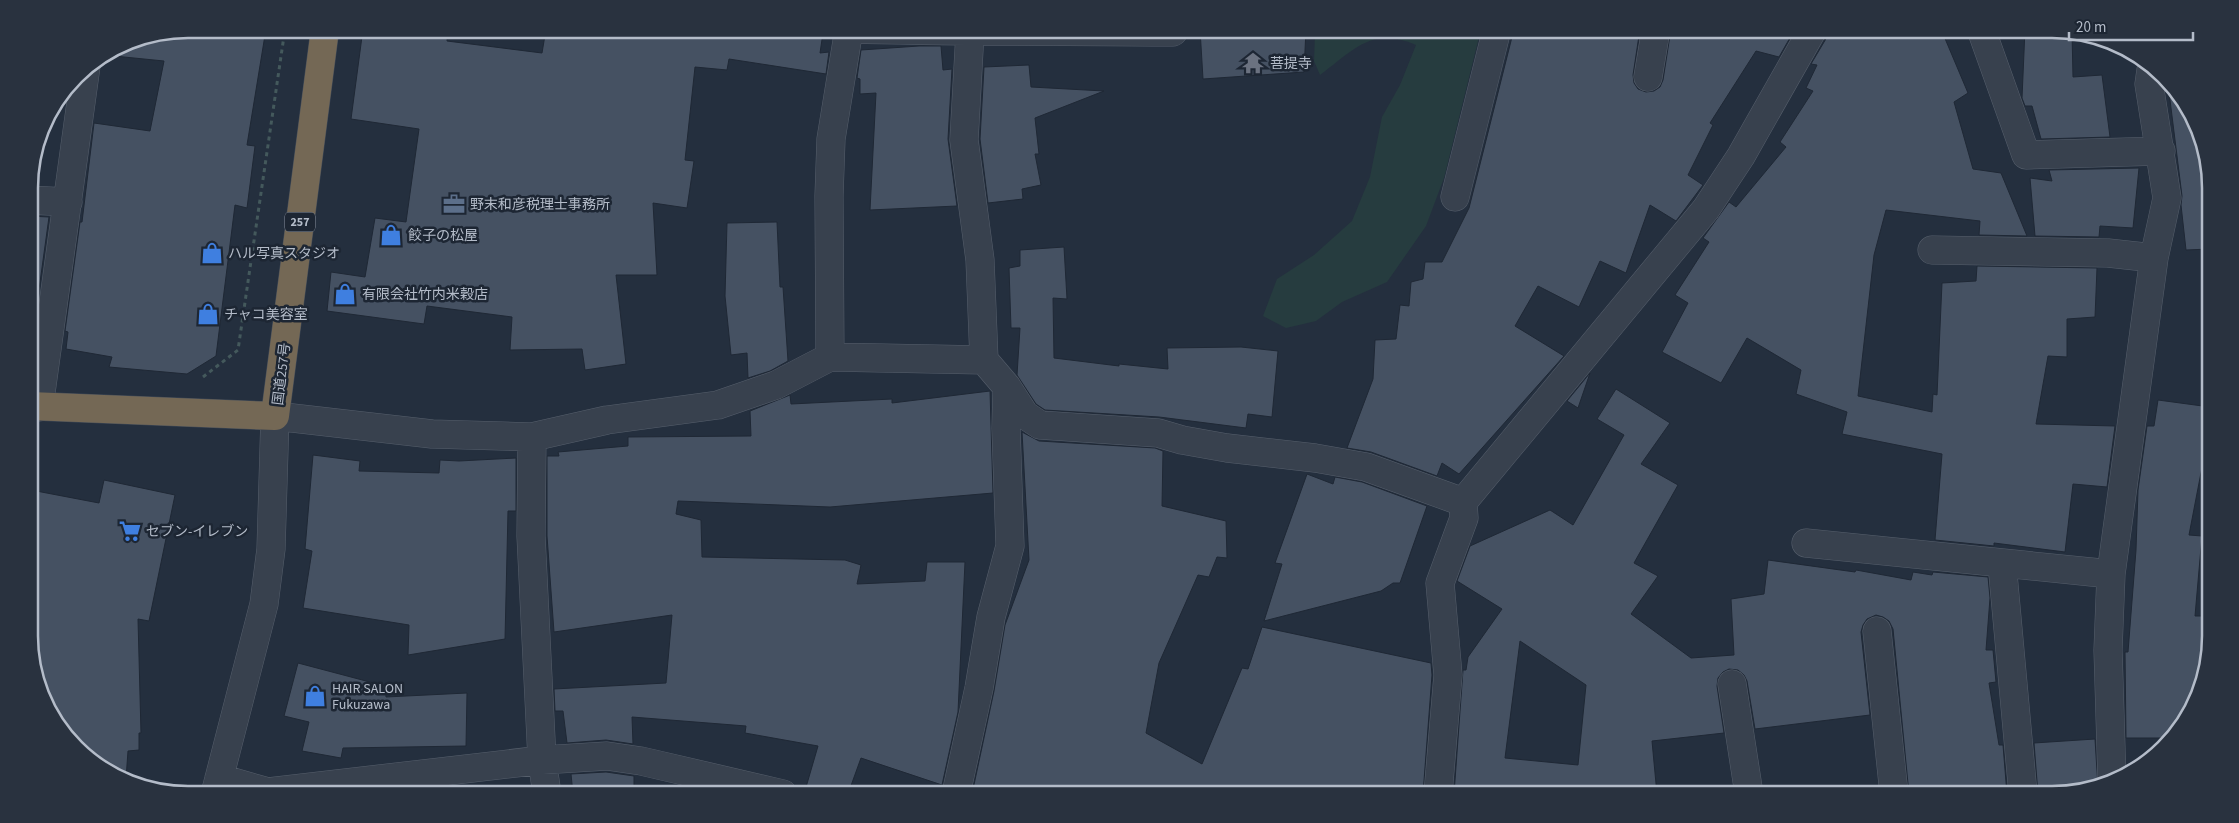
<svg xmlns="http://www.w3.org/2000/svg" width="2239" height="823" font-family="'Source Sans 3','Noto Sans JP',sans-serif">
	<style>
		.green { fill: #263c3f }
		.building { fill: #455162; stroke: #1f2835; fill-rule: evenodd }
		.lines { fill: none; stroke-linecap: round; stroke-linejoin: round }
		.minor-casing { stroke: #565f6c; stroke-width: 29 }
		.highway-casing { stroke: #434c59; stroke-width: 29 }
		.path { stroke: #44595c; stroke-width: 3; stroke-dasharray: 4 4; stroke-linecap: butt }
		.minor { stroke: #38414e; stroke-width: 28 }
		.highway { stroke: #746855; stroke-width: 28 }
		.labels { text-anchor: middle; stroke-width: 5; stroke-linejoin: round; paint-order: stroke }
		.shield { fill: #1d2633; stroke: #878f9c; stroke-width: 1 }
		.shield-label { font-size: 12px; font-weight: bold; fill: #b4bcc9 }
		.poi-label { font-size: 14px; fill: #b4bcc9; stroke: #1d2633; text-anchor: start }
		.street-label { font-size: 14px; fill: #b4bcc9; stroke: #1d2633 }
		.rim { fill: none; stroke: #b4bcc9; stroke-width: 2.5 }
	</style>
	<rect width="100%" height="100%" fill="#242f3e"/>
	<!-- green -->
	<path class="green" d="M 1325,29 L 1481,29 L 1444,178 L 1426,226 L 1387,282 L 1342,302 L 1316,321 L 1286,328 L 1263,316 L 1277,279 L 1314,255 L 1352,221 L 1370,177 L 1382,117 L 1400,85 L 1416,45 C 1372,26 1355,49 1320,75 L 1314,61 L 1315,33 Z"/>
	<!-- building -->
	<path class="building" d="M 187,29 L 266,29 L 247,145 L 255,146 L 247,208 L 235,205 L 216,356 L 187,374 L 109,367 L 112,357 L 66,349 L 68,332 L 65,331 L 80,222 L 82,222 L 94,123 L 150,131 L 164,61 L 104,55 L 127,41 Z
		M 363,29 L 448,29 L 447,41 L 542,53 L 546,29 L 784,29 L 823,33 L 820,53 L 829,52 L 826,74 L 729,59 L 727,70 L 695,67 L 685,160 L 694,161 L 687,208 L 653,203 L 657,275 L 616,275 L 626,364 L 585,370 L 582,349 L 510,350 L 512,317 L 427,306 L 424,324 L 327,311 L 331,272 L 365,277 L 375,218 L 406,222 L 419,129 L 351,119 Z
		M 1200,29 L 1306,29 L 1304,72 L 1203,79 Z
		M 1514,29 L 1565,29 L 1597,37 L 1599,29 L 1640,29 L 1633,75 L 1634,83 L 1638,89 L 1646,92 L 1654,91 L 1660,87 L 1663,80 L 1671,29 L 1795,29 L 1779,57 L 1756,51 L 1710,123 L 1713,125 L 1688,175 L 1703,185 L 1676,221 L 1650,205 L 1626,273 L 1600,261 L 1579,307 L 1538,286 L 1515,326 L 1564,356 L 1459,474 L 1442,463 L 1437,476 L 1371,452 L 1347,448 L 1373,379 L 1375,340 L 1396,339 L 1400,305 L 1409,306 L 1411,282 L 1423,279 L 1425,262 L 1442,262 L 1469,208 Z
		M 1829,29 L 1941,29 L 1968,93 L 1954,102 L 1973,169 L 2001,173 L 2027,236 L 1979,235 L 1980,221 L 1886,210 L 1874,255 L 1858,396 L 1932,412 L 1933,394 L 1937,395 L 1942,283 L 1976,281 L 1977,266 L 2097,268 L 2095,317 L 2067,319 L 2067,357 L 2048,356 L 2036,424 L 2115,426 L 2107,487 L 2073,484 L 2065,552 L 1994,543 L 1994,546 L 1935,540 L 1942,454 L 1842,434 L 1847,412 L 1796,394 L 1801,370 L 1747,338 L 1721,383 L 1662,352 L 1688,303 L 1675,295 L 1709,242 L 1703,238 L 1729,202 L 1736,207 L 1786,147 L 1780,142 L 1813,91 L 1806,88 L 1817,65 L 1811,64 L 1827,37 Z
		M 2025,29 L 2052,29 L 2072,32 L 2073,77 L 2102,75 L 2110,137 L 2041,139 L 2032,106 L 2025,106 L 2022,98 Z
		M 919,46 L 941,46 L 943,70 L 952,69 L 948,139 L 957,206 L 870,210 L 876,93 L 860,94 L 860,79 L 857,78 L 861,50 Z
		M 1029,65 L 1031,87 L 1104,91 L 1035,118 L 1039,154 L 1035,154 L 1041,185 L 1022,189 L 1023,199 L 988,203 L 980,139 L 984,67 Z
		M 2176,91 L 2194,117 L 2209,166 L 2209,249 L 2186,250 L 2181,205 L 2182,196 L 2169,92 Z
		M 2139,168 L 2133,228 L 2100,226 L 2099,237 L 2035,236 L 2030,178 L 2052,181 L 2049,170 Z
		M 29,216 L 49,217 L 34,326 L 30,325 Z
		M 777,222 L 780,287 L 783,287 L 788,361 L 770,371 L 748,378 L 747,353 L 731,355 L 725,296 L 727,223 Z
		M 1064,247 L 1067,299 L 1053,298 L 1054,358 L 1119,366 L 1119,364 L 1168,369 L 1167,348 L 1241,347 L 1278,351 L 1272,417 L 1248,414 L 1246,428 L 1159,417 L 1045,410 L 1036,404 L 1017,375 L 1020,328 L 1011,328 L 1009,268 L 1020,266 L 1020,250 Z
		M 1590,373 L 1578,408 L 1567,401 Z
		M 1616,389 L 1670,423 L 1641,464 L 1678,485 L 1634,563 L 1658,576 L 1631,614 L 1691,658 L 1734,655 L 1731,599 L 1764,594 L 1768,560 L 1855,572 L 1856,570 L 1911,580 L 1913,572 L 1932,575 L 1933,572 L 1988,577 L 1990,598 L 1986,650 L 1993,650 L 1996,682 L 1989,683 L 1999,745 L 2003,745 L 2007,794 L 1909,794 L 1893,629 L 1889,621 L 1883,617 L 1876,615 L 1867,619 L 1863,625 L 1861,632 L 1870,715 L 1755,729 L 1747,681 L 1744,675 L 1738,670 L 1729,669 L 1723,672 L 1718,678 L 1717,686 L 1724,733 L 1652,741 L 1657,794 L 1454,794 L 1463,670 L 1466,670 L 1468,657 L 1502,609 L 1457,581 L 1470,546 L 1550,510 L 1573,525 L 1624,435 L 1597,419 ZM 1520,641 L 1586,685 L 1578,765 L 1505,758 Z
		M 990,391 L 993,493 L 830,507 L 678,501 L 676,514 L 701,520 L 702,557 L 845,560 L 861,565 L 857,584 L 925,581 L 927,562 L 965,562 L 958,712 L 942,785 L 861,758 L 848,794 L 804,794 L 818,746 L 745,733 L 746,726 L 632,717 L 633,744 L 606,740 L 567,743 L 563,711 L 555,711 L 554,689 L 666,683 L 672,615 L 554,632 L 547,536 L 547,456 L 559,456 L 558,452 L 628,446 L 628,437 L 751,436 L 750,411 L 790,395 L 791,404 L 892,399 L 892,403 Z
		M 2158,400 L 2210,407 L 2210,426 L 2189,535 L 2202,536 L 2195,616 L 2204,616 L 2205,669 L 2202,687 L 2178,732 L 2172,738 L 2126,738 L 2125,652 L 2128,652 L 2136,550 L 2138,490 L 2147,426 L 2154,426 Z
		M 1022,432 L 1039,441 L 1155,448 L 1163,451 L 1162,506 L 1226,521 L 1227,558 L 1217,557 L 1209,577 L 1198,575 L 1159,663 L 1146,733 L 1202,764 L 1242,668 L 1248,669 L 1262,627 L 1431,663 L 1432,675 L 1423,794 L 972,794 L 994,691 L 1005,625 L 1029,560 Z
		M 313,455 L 360,461 L 359,471 L 439,473 L 440,460 L 459,461 L 516,458 L 516,511 L 508,511 L 505,639 L 408,655 L 409,625 L 303,608 L 312,551 L 305,549 Z
		M 1307,474 L 1333,484 L 1335,477 L 1362,482 L 1427,506 L 1400,583 L 1393,583 L 1381,591 L 1264,621 L 1282,564 L 1275,563 Z
		M 104,480 L 175,495 L 149,621 L 138,619 L 141,733 L 139,733 L 139,750 L 128,751 L 126,779 L 68,741 L 32,667 L 31,490 L 99,503 Z
		M 298,663 L 385,686 L 386,697 L 467,693 L 466,746 L 343,748 L 341,758 L 302,751 L 309,722 L 284,716 Z
		M 2095,739 L 2098,787 L 2062,794 L 2038,794 L 2034,743 Z
		M 606,772 L 634,776 L 634,794 L 573,794 L 571,774 Z"/>
	<g class="lines">
		<!-- minor casing -->
		<g class="minor-casing">
			<path id="minor" d="M 851,29 C 958,32 1065,31 1173,32
				M 1981,29 L 2026,155 L 2161,151
				M 970,32 L 964,140 L 980,260 L 984,360
				M 1648,77 L 1656,29
				M 1455,197 L 1497,29
				M 29,200 L 68,202
				M 1932,250 L 2108,253 L 2154,258
				M 830,357 L 829,196 L 831,139 L 849,29
				M 39,407 L 86,66
				M 532,437 L 531,536 L 542,760 L 547,794
				M 1806,543 L 2111,574
				M 2002,563 L 2023,794
				M 1877,631 L 1894,794
				M 1732,684 L 1749,794
				M 219,778 L 268,792 L 542,760 L 607,756 L 641,761 L 783,794
				M 2112,781 L 2108,650 L 2111,574 L 2154,258 L 2167,198 L 2149,84 L 2151,70
				M 215,794 L 264,604 L 271,549 L 275,416 L 432,434 L 532,437 L 607,420 L 718,405 L 776,385 L 830,357 L 984,360 L 1007,387 L 1025,415 L 1040,425 L 1158,433 L 1182,440 L 1227,448 L 1315,458 L 1366,467 L 1463,502
				M 956,794 L 979,688 L 991,617 L 1010,546 L 1006,428 L 1007,387
				M 1438,794 L 1448,675 L 1440,583 L 1464,518 L 1463,502 L 1706,209 L 1741,156 L 1813,29"/>
		</g>
		<!-- highway casing -->
		<g class="highway-casing">
			<path id="highway" d="M 30,406 L 275,416 L 325,29"/>
		</g>
		<!-- path -->
		<path class="path" d="M 203,377 L 238,350 L 285,29"/>
		<!-- minor -->
		<use href="#minor" class="minor"/>
		<!-- highway -->
		<use href="#highway" class="highway"/>
	</g>
	<!-- icons -->
	<defs>
		<g id="temple-bare" transform="scale(1.725)"><path d="M0-6L5-2H3V0L6.5 2.5H4V6H1.5V3h-3V6H-4V2.5H-6.5L-3 0V-2H-5Z" fill="#6b7280" stroke="#1d2633" stroke-width="2.5" paint-order="stroke"/></g>
		<g id="office-bare" transform="scale(1.725)"><path d="M-6-3h4V-5.5h4V-3h4V5H-6ZM-1-4.5V-3h2v-1.5ZM-6 0V1H6V0Z" fill="#5c6f8a" stroke="#1d2633" stroke-width="2.5" paint-order="stroke"/></g>
		<g id="shop-bare" transform="scale(1.725)"><path d="M-5-2.5h2.3a2.7 3.5 0 0 1 5.4 0H5L5.5 6h-11ZM-1.5-2.5h3a1.5 2.3 0 0 0-3 0Z" fill="#3f7fe0" stroke="#1d2633" stroke-width="2.5" paint-order="stroke"/></g>
		<g id="supermarket-bare" transform="scale(1.725)"><path d="M-6-5.5h2.5l.6 2H6L4.5 2H-2.5L-4.4-4H-6ZM-1.5 3.2a1.3 1.3 0 1 0 .1 0ZM3 3.2a1.3 1.3 0 1 0 .1 0Z" fill="#3f7fe0" stroke="#1d2633" stroke-width="2.5" paint-order="stroke"/></g>
	</defs>
	<g fill-rule="evenodd">
		<use href="#temple-bare" x="1253" y="63"/>
		<use href="#office-bare" x="454" y="204"/>
		<use href="#shop-bare" x="391" y="235"/>
		<use href="#shop-bare" x="212" y="253"/>
		<use href="#shop-bare" x="345" y="294"/>
		<use href="#shop-bare" x="208" y="314"/>
		<use href="#supermarket-bare" x="130" y="531"/>
		<use href="#shop-bare" x="315" y="696"/>
	</g>
	<g class="labels">
		<!-- shield labels -->
		<rect class="shield" x="285" y="212.5" width="30" height="19" rx="4"/>
		<g class="shield-label">
			<text x="300" y="226">257</text>
		</g>
		<!-- poi labels -->
		<g class="poi-label">
			<text x="1270" y="68">菩提寺</text>
			<text x="470" y="209">野末和彦税理士事務所</text>
			<text x="408" y="240">餃子の松屋</text>
			<text x="228" y="258">ハル写真スタジオ</text>
			<text x="362" y="299">有限会社竹内米穀店</text>
			<text x="224" y="319">チャコ美容室</text>
			<text x="146" y="536">セブン-イレブン</text>
			<text x="332" y="693">HAIR SALON<tspan x="332" dy="16">Fukuzawa</tspan></text>
		</g>
		<!-- street labels -->
		<g class="street-label">
			<text transform="translate(281 374) rotate(-83)" y="5">国道257号</text>
		</g>
	</g>
	<!-- crop -->
	<path d="M0 0H2239V823H0ZM188 38H2052A150 150 0 0 1 2202 188V636A150 150 0 0 1 2052 786H188A150 150 0 0 1 38 636V188A150 150 0 0 1 188 38Z" fill="#29323f" fill-rule="evenodd"/>
	<path class="rim" d="M188 38H2052A150 150 0 0 1 2202 188V636A150 150 0 0 1 2052 786H188A150 150 0 0 1 38 636V188A150 150 0 0 1 188 38Z"/>
	<!-- scale -->
	<path d="M2069 32v8h124v-8" fill="none" stroke="#b4bcc9" stroke-width="2.5"/>
	<text x="2076" y="32" font-size="15" fill="#b4bcc9" stroke="#1d2633" stroke-width="4" paint-order="stroke">20 m</text>
</svg>
